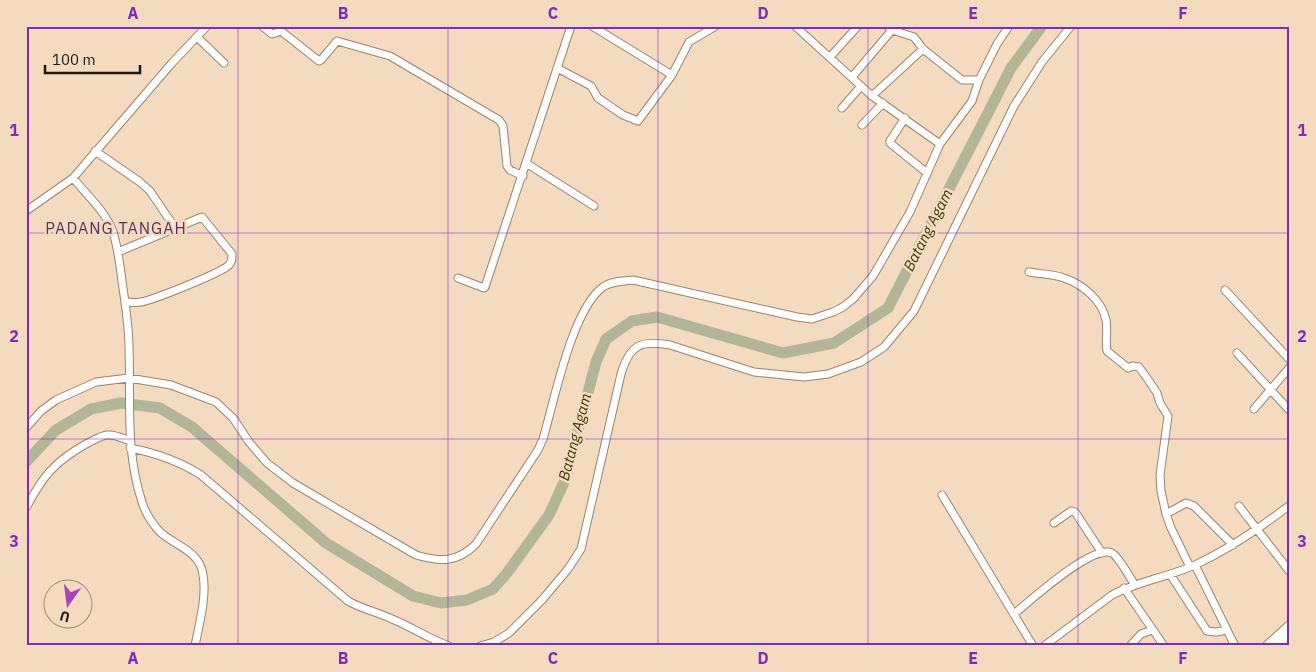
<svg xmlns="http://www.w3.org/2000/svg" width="1316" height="672" font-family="'IBM Plex Sans',sans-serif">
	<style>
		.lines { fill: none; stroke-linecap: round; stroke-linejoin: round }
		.river { stroke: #b2b596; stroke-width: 11 }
		.minor-casing { stroke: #9b846b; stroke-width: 9 }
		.highway-casing { stroke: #9b846b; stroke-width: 12 }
		.minor { stroke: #fff; stroke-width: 7 }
		.highway { stroke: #fff; stroke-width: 10 }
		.grid { fill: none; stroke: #7b2cbf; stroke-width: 1; stroke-opacity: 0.55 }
		.labels { text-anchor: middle; stroke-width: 5; stroke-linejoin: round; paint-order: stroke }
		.water-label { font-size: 15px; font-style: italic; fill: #3a3c04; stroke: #f4dabf }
		.quarter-label { font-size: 16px; letter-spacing: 1px; fill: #5d3064; stroke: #f4dabf }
		.neatline { fill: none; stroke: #7b2cbf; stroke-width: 2 }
		.grid-label { font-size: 16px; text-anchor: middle; font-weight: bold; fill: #7b2cbf }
	</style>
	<rect width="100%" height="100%" fill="#f4dabf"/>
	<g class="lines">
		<!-- river -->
		<path class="river" d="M 26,462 L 56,430 L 91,409 L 121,403 L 160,408 L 192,427 L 326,543 L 413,596 L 441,603 L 467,600 L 493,589 L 507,573 L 549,515 L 565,480 L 596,362 L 606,339 L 632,321 L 657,317 L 783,353 L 834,343 L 888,308 L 1011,68 L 1042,26"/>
		<!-- minor casing -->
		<g class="minor-casing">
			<path id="minor" d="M 262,26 L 272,34 L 281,31 L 319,61 L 321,60 L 337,41 L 390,56 L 499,120 L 503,126 L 507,166 L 510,170 L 523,176
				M 592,26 L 672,75
				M 795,26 L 872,96 L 940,144
				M 887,26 L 892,30 L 914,37 L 923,49
				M 197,37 L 224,63
				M 830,57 L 858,26
				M 557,68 L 591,86 L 598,98 L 623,115 L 638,121 L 672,75 L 689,42 L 716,26
				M 852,77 L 892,30
				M 979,80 L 997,44 L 1009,26
				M 842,108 L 861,86
				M 905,118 L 890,141 L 890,143 L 927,173
				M 862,125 L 883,103
				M 95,151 L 140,182 L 150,191 L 175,228
				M 526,163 L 594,206
				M 73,178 C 86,194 106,212 113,232 C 118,248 120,265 122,281 C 125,303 129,326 129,348 C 131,402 125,450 142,502 C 145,512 152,523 159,531 C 174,546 200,550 203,575 C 207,597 199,624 195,646
				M 26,211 L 73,178 L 172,63 L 207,26
				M 118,252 L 202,217 L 232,254 C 232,259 232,262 229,265 C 221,273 153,300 141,302 C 136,303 130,302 125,302
				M 1029,272 C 1040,274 1053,274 1064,278 C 1082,284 1102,300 1106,320 C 1108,330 1105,341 1107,351 L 1128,368 L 1133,366 L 1139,367 L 1149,381 L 1157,393 L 1160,403 L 1168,416 L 1160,475 L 1161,491 L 1166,514
				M 458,278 L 484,288 L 485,287 L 571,26
				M 1225,290 L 1290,360
				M 1237,353 L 1290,411
				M 1254,409 L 1290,367
				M 26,428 L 41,411 L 56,400 L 96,382 L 129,378 L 171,385 L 216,402 L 233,418 L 249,442 L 267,463 L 293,483 L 416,555 C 440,562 457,563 476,544 L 538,450 L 543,439 C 554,402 572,309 603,287 C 611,281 623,281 633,280 L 797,317 L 812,319 L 833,312 L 843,307 L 853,299 L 873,276 L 910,212 L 940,144 L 972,101 L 979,80 L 962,80 L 923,49 L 872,96
				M 130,448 C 156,453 179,461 201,475 L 348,601 C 362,609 377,612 392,619 C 412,627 429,639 449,646
				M 942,495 L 1033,646
				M 1239,506 L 1290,572
				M 26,508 C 43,476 54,462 86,444 C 93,441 99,436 107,435 C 115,434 122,438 130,441
				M 1054,523 L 1071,511 L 1075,512 L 1102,553
				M 1195,565 L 1235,646
				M 1190,567 L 1171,528 L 1166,514 L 1186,503 L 1194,506 L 1233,545
				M 1170,574 L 1207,631 L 1216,632 L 1227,630
				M 1124,588 L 1164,646
				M 1014,614 C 1030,601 1092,544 1112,553 C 1119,557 1130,578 1135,585
				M 480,646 L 494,642 L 509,633 L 542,600 L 568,569 L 581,549 L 621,374 C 630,344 641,340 670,345 L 754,372 L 804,377 L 828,374 L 861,362 L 884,347 L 914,311 L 1014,106 L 1042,62 L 1071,26
				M 1044,646 L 1112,595 C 1139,581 1168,577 1195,565 C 1229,549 1260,528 1290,505
				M 1130,646 L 1141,634 L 1152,630"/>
		</g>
		<!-- highway casing -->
		<g class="highway-casing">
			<path id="highway" d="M 1268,646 L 1290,626
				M 1280,646 L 1290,637"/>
		</g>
		<!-- minor -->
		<use href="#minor" class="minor"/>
		<!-- highway -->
		<use href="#highway" class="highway"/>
	</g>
	<!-- grid -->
	<path class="grid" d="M 238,26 L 238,646M 448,26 L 448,646M 658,26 L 658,646M 868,26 L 868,646M 1078,26 L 1078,646M 26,233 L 1290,233M 26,439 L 1290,439"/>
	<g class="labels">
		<!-- water labels -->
		<g class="water-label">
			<text transform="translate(928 230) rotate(-63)" y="5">Batang Agam</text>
			<text transform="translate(575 437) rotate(-75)" y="5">Batang Agam</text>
		</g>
		<!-- quarter labels -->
		<g class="quarter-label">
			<text x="116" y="234">PADANG TANGAH</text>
		</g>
	</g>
	<!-- border -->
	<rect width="1316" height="672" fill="none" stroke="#f4dabf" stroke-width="55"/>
	<!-- north arrow -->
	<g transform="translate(68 604) rotate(194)"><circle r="24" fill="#f4dabf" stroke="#9f8c78"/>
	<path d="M0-4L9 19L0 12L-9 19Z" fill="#a449b3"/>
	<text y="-8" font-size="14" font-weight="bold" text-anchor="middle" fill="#20170d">U</text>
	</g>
	<!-- scale -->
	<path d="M45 65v8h95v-8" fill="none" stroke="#20170d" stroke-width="2.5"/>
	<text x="52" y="65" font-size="15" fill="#20170d" stroke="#f4dabf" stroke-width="4" paint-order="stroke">100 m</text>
	<rect x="28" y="28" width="1260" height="616" class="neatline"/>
	<g class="grid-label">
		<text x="133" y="19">A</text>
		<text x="343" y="19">B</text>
		<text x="553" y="19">C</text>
		<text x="763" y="19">D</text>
		<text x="973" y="19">E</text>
		<text x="1183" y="19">F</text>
		<text x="14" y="136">1</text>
		<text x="1302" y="136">1</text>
		<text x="14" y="342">2</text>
		<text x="1302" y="342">2</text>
		<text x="14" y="547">3</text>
		<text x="1302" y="547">3</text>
		<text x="133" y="664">A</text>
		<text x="343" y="664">B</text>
		<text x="553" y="664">C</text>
		<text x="763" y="664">D</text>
		<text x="973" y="664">E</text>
		<text x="1183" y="664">F</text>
	</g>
</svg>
